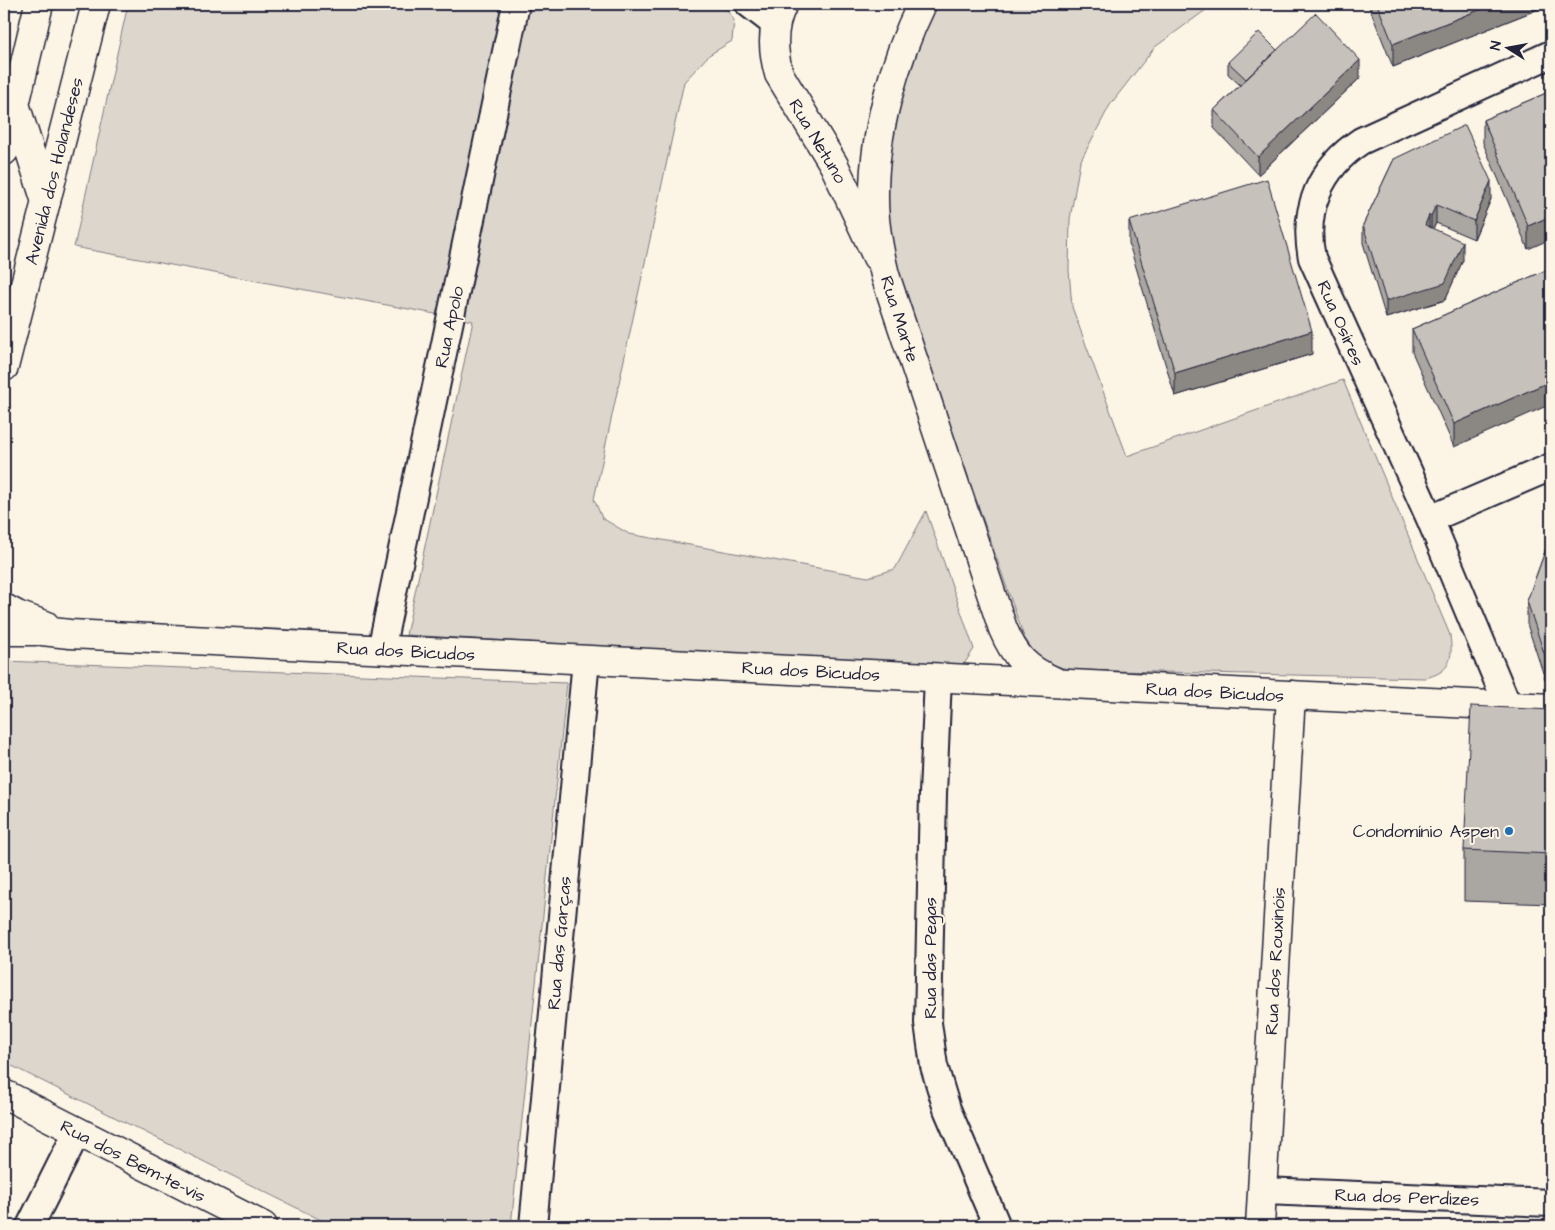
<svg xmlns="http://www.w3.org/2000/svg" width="1555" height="1230" font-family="'Architects Daughter',sans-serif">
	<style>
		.green { fill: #dcd6cc; stroke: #7f7c84 }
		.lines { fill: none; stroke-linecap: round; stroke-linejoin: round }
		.minor-casing { stroke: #22223b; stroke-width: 30 }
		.tertiary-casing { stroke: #22223b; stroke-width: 31 }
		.secondary-casing { stroke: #22223b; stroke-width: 31 }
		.primary-casing { stroke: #22223b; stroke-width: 31 }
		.minor { stroke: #fcf5e5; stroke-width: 26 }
		.tertiary { stroke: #fcf5e5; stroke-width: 28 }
		.secondary { stroke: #fcf5e5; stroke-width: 28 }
		.primary { stroke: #fcf5e5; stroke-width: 28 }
		.wall { fill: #aaa6a1; stroke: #22223b }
		.shaded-wall { fill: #8b8783; stroke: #22223b }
		.building { fill: #c6c1bb; stroke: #22223b }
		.poi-dot { fill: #1f6fb2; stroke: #fcf5e5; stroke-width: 2 }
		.labels { text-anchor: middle; stroke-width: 4; stroke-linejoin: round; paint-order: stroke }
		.street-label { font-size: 18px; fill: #22223b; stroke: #fcf5e5 }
		.poi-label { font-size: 18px; fill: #22223b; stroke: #fcf5e5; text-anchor: end }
	</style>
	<rect width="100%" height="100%" fill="#fcf5e5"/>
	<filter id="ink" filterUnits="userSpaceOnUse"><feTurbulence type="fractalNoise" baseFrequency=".02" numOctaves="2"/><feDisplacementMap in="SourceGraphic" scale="10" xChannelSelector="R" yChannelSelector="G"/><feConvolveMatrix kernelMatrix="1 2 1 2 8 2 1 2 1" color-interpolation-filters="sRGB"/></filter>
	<g filter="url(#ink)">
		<!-- green -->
		<path class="green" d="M 128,4 L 723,4 L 734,20 L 732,41 L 709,55 L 684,82 L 594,499 L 602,518 L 629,534 L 868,577 L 895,569 L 926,511 L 974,649 L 962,667 L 406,635 L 473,321 L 74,247 Z
			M 934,4 L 1214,4 L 1155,47 L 1110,105 L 1080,162 L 1070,219 L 1069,270 L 1072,307 L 1127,456 L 1343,380 L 1450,635 C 1453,659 1451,672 1425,678 L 1072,670 L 1051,665 L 1035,654 L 1024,637 L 888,246 L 888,184 L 893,123 Z
			M 4,661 L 567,683 L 511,1226 L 339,1226 L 329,1224 L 4,1062 Z"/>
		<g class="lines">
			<!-- minor casing -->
			<g class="minor-casing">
				<path id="minor" d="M 749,4 L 775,24
					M 1430,519 L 1551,467
					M 381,650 L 516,4
					M 938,678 L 933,794 L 928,1023 L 934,1066 L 947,1109 L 997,1226
					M 1508,706 L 1430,519 L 1312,258 C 1302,210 1320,168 1361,141 L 1551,54
					M 1262,1191 L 1551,1203
					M 30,1226 L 77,1132
					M 533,1226 L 586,660"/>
			</g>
			<!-- tertiary casing -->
			<g class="tertiary-casing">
				<path id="tertiary" d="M 783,4 C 771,27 772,50 779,74 L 834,165 L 877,257
					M 4,1094 L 263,1226
					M 1260,1226 L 1291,695"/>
			</g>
			<!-- secondary casing -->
			<g class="secondary-casing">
				<path id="secondary" d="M 922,4 C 894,61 873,135 874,199 C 874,225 879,250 885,275 L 1003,629 C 1015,657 1026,669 1054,681
					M 4,367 L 96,4
					M 4,608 L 17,615 L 45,625
					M 4,631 L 42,631 L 70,634 L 1551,708"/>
			</g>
			<!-- primary casing -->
			<g class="primary-casing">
				<path id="primary" d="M 15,104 L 46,202
					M 4,151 L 39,4"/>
			</g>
			<!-- minor -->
			<use href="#minor" class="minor"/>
			<!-- tertiary -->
			<use href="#tertiary" class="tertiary"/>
			<!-- secondary -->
			<use href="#secondary" class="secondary"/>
			<!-- primary -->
			<use href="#primary" class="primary"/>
		</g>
		<!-- wall -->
		<path class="wall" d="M 1368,4 L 1541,4 L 1541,8 L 1393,67 Z
			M 1277,50 L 1360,78 L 1258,175 L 1214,128 L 1214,110 L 1240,85 L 1228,74 L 1228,62 Z
			M 1551,91 L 1528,249 L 1483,143 L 1483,120 Z
			M 1394,159 L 1491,199 L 1474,239 L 1436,223 L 1433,229 L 1463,260 L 1445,300 L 1386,318 L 1363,243 L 1363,225 Z
			M 1129,221 L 1312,354 L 1175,396 L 1129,244 Z
			M 1551,268 L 1454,447 L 1412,352 L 1412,329 Z
			M 1551,535 L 1545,679 L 1527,624 L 1527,601 Z
			M 1551,710 L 1551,904 L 1464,901 L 1464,850 Z"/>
		<!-- shaded-wall -->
		<path class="shaded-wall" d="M 1494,4 L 1541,4 L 1541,8 L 1393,67 L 1393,44 Z
			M 1360,60 L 1360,78 L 1258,175 L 1258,157 Z
			M 1491,181 L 1491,199 L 1474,239 L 1474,221 Z
			M 1436,205 L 1436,223 L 1431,234 L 1431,216 Z
			M 1429,215 L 1429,233 L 1425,225 Z
			M 1551,216 L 1551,239 L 1528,249 L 1528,226 Z
			M 1463,242 L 1463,260 L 1445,300 L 1386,318 L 1386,301 Z
			M 1312,331 L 1312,354 L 1175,396 L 1175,373 Z
			M 1551,381 L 1551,404 L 1454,447 L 1454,424 Z
			M 1551,654 L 1551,677 L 1545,679 L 1545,656 Z"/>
		<!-- building -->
		<path class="building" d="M 1377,4 L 1494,4 L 1393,44 Z
			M 1316,13 L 1360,60 L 1258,157 L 1214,110 Z
			M 1259,32 L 1277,50 L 1246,79 L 1228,62 Z
			M 1551,91 L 1551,216 L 1528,226 L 1483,120 Z
			M 1465,125 L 1491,181 L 1474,221 L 1436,205 L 1431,216 L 1429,215 L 1425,225 L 1463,242 L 1445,283 L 1386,301 L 1363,225 L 1394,159 Z
			M 1267,179 L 1312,331 L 1175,373 L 1129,221 Z
			M 1551,268 L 1551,381 L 1454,424 L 1412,329 Z
			M 1551,535 L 1551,654 L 1545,656 L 1527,601 Z
			M 1471,706 L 1551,710 L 1551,854 L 1464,850 Z"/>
	</g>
	<!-- markers -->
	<circle class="poi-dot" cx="1509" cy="831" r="5"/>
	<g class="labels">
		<!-- street labels -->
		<g class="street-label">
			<text transform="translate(818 141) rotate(59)" y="6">Rua Netuno</text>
			<text transform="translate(54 171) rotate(-76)" y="6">Avenida dos Holandeses</text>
			<text transform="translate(900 319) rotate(72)" y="6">Rua Marte</text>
			<text transform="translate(1341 323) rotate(66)" y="6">Rua Osíres</text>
			<text transform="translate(449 327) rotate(-78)" y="6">Rua Apolo</text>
			<text transform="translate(406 651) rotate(3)" y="6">Rua dos Bicudos</text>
			<text transform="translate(811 671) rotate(3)" y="6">Rua dos Bicudos</text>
			<text transform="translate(1215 692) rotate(3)" y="6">Rua dos Bicudos</text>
			<text transform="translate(559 943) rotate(-85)" y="6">Rua das Garças</text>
			<text transform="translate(930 958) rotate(-90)" y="6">Rua das Pegas</text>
			<text transform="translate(1275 961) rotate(-87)" y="6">Rua dos Rouxinóis</text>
			<text transform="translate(133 1161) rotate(27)" y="6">Rua dos Bem-te-vis</text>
			<text transform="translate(1407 1197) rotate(2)" y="6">Rua dos Perdizes</text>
		</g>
		<!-- poi labels -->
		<g class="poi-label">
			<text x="1499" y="837">Condomínio Aspen</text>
		</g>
	</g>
	<!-- margin -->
	<rect width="1555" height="1230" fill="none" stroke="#fcf5e5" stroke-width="20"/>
	<rect x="10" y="10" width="1535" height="1210" fill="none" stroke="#22223b" stroke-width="2" filter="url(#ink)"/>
	<!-- north arrow -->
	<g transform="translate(1508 48) rotate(281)" stroke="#fcf5e5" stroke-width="4" paint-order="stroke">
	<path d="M0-4L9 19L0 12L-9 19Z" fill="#22223b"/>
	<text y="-8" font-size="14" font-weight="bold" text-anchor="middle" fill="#22223b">N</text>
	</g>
</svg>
